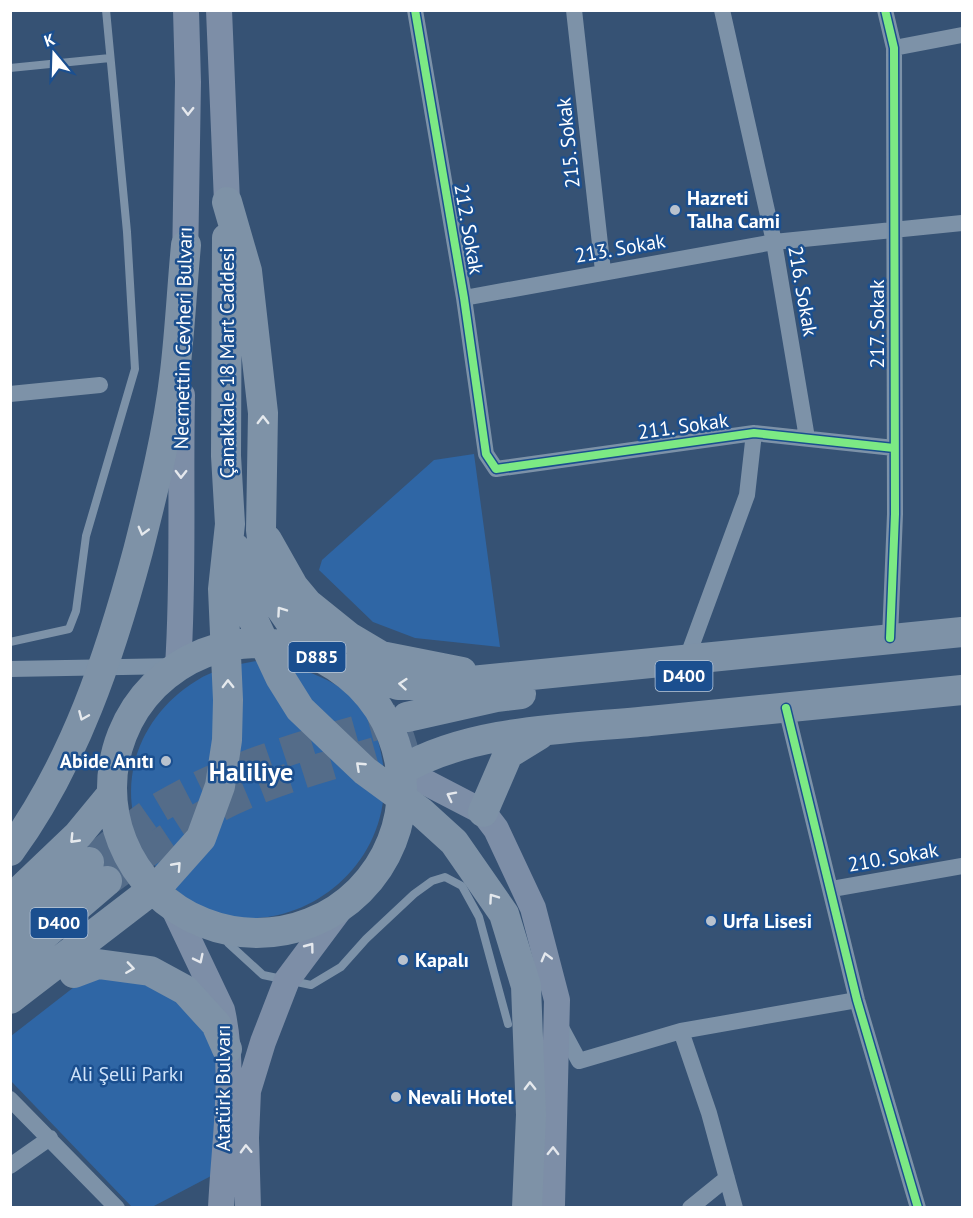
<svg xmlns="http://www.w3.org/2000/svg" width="973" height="1218" font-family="'PT Sans',sans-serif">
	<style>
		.green { fill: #2f66a5 }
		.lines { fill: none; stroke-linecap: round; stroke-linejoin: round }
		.highway-tunnel { stroke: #546c89; stroke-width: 30; stroke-dasharray: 30 15; stroke-linecap: butt }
		.lane { stroke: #7d92a8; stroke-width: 8 }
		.street { stroke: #7d92a8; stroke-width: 16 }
		.primary { stroke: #7d8ea7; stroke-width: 26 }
		.highway { stroke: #7e92a7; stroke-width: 30 }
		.cycleway-casing { stroke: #1b4f8f; stroke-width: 11 }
		.cycleway { stroke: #7ce984; stroke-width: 8 }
		.oneway { stroke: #e5e8ed }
		.oneway2 { stroke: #e5e9ed }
		.poi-dot { fill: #b9c2ce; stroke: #1b4f8f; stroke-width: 2 }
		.labels { text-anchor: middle; stroke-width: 5; stroke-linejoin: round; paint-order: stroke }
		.shield { fill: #1b4f8f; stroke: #bbcadd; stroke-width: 1.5 }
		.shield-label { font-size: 18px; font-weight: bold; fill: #fff }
		.street-label { font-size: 20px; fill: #fff; stroke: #1b4f8f }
		.poi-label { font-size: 20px; font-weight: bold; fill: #fff; stroke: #1b4f8f; text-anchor: start }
		.park-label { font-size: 20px; fill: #cfe3fa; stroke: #1b4f8f }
		.district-label { font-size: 26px; font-weight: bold; fill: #fff; stroke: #1b4f8f }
	</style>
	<rect width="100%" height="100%" fill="#365274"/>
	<!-- green -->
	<path class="green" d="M 474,454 L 500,647 L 415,638 L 373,622 L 319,570 L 322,560 L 434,460 Z
		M 269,659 C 299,668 346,682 364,709 C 375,725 380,745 383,764 C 402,908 202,988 140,837 C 116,778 142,714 196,681 C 218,667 244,663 269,659 Z
		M 87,977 L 143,982 L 179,1000 L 217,1046 L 217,1138 L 211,1176 L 152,1207 L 132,1207 L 11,1081 L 11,1036 Z"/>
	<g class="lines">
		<!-- highway-tunnel -->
		<path class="highway-tunnel" d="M 89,862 C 113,844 136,821 162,806 C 238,761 322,740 407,717
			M 107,881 C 143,855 178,829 217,808 C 275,777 353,760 416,740"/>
		<!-- lane -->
		<path class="lane" d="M 10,68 L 110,58
			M 10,642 L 69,629 L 76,611 L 86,536 L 135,369 L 127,232 L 106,10
			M 223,929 L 228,943 L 263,975 L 311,985 L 341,967 L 366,939 L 414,894 L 432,881 L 445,877 L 462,886 L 479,917 L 508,1024"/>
		<!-- street -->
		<path class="street" d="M 415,10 L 464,298 L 486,454 L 496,469 L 754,433 L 894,448
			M 574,10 L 603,271
			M 722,10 L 774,242 L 807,438
			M 885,10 L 894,48 L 895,514 L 890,638
			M 894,48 L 962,35
			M 464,298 L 774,242 L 962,223
			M 10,394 L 100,385
			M 687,658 L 747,495 L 754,433
			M 10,669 L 178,666
			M 786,708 L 857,1000 L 918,1208
			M 832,889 L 962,866
			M 558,1022 L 579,1061 L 681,1031 L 857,1000
			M 681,1031 L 709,1113 L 735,1208
			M 10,1099 L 117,1208
			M 10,1166 L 50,1138
			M 690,1208 L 727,1178"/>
		<!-- primary -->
		<path class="primary" d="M 219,10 L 227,202
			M 185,265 L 188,82 L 186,10
			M 178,666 C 184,576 180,485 182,395
			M 402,770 L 483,812 L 496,829 L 533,908 L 557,1000 L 552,1205 L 549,1208
			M 173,907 L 222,1010 C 236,1073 224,1143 221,1208
			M 248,1208 L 246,1138 L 248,1091 L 263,1042 L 287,980 L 343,905"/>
		<!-- highway -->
		<path class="highway" d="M 227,202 L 247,271 L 263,413 L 261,530 L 268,590 L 300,636 L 337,666 L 398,685 L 431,685 L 962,632
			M 267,540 L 293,586 L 308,604 L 349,637 L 381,656 L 462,672
			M 235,548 L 251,615 L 280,677 L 300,709 L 365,771 L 421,812 L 454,842 L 504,914 L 526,986 L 531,1115 L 527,1208
			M112 788a145 145 0 1 1 290 0a145 145 0 1 1-290 0Z
			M 407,717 L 496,697 L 521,694
			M 402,770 C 471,729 570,729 650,721 C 754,711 858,700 962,690
			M 483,812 L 508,754 L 539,735
			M 10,851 C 75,762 110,655 138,551 C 153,492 168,432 175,372 C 180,330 182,287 186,245
			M 10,900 L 78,835 L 111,795
			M 10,934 L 89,862
			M 10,964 L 107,881
			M 74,973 L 98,964 L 150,971 L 185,990 L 216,1024 L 227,1049
			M 10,999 L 161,883 L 201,838 L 220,786 L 227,740 L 228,700 L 223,589 L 230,524 L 226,456 L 227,238"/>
		<!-- cycleway casing -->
		<g class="cycleway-casing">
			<path id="cycleway" d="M 415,10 L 464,298 L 486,454 L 496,469 L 754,433 L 894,448
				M 885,10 L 894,48 L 895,514 L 890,638
				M 786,708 L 857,1000 L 918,1208"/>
		</g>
		<!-- cycleway -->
		<use href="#cycleway" class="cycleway"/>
	</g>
	<!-- one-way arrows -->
	<defs><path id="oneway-chevron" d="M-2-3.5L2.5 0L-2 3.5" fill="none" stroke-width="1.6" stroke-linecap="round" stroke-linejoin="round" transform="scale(1.5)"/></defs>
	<g class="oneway">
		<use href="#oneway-chevron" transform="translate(188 111) rotate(91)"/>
		<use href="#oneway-chevron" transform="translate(181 474) rotate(91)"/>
		<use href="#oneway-chevron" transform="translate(451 796) rotate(-153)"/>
		<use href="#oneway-chevron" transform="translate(310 947) rotate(-53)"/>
		<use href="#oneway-chevron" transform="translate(546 957) rotate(-105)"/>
		<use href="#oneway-chevron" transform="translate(199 959) rotate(64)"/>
		<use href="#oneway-chevron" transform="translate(246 1149) rotate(-92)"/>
		<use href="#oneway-chevron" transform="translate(553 1151) rotate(-89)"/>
	</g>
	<g class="oneway2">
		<use href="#oneway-chevron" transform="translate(263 420) rotate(-90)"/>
		<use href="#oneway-chevron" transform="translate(143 531) rotate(105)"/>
		<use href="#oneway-chevron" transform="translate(281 611) rotate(-125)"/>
		<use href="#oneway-chevron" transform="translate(228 684) rotate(-91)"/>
		<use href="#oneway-chevron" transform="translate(403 684) rotate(-175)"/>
		<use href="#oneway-chevron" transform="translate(83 716) rotate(113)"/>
		<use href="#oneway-chevron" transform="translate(360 766) rotate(-137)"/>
		<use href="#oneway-chevron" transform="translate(74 839) rotate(134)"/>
		<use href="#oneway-chevron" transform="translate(177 866) rotate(-48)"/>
		<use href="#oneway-chevron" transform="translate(493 898) rotate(-125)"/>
		<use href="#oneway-chevron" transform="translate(130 968) rotate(8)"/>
		<use href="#oneway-chevron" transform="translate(530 1086) rotate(-91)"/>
	</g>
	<!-- markers -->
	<g class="poi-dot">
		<circle cx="675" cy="210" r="6"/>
		<circle cx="166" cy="761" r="6"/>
		<circle cx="711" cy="921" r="6"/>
		<circle cx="403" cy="960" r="6"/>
		<circle cx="396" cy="1097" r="6"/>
	</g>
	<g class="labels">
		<!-- shield labels -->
		<g class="shield">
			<rect x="288.5" y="642" width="57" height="30" rx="4.5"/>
			<rect x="655.5" y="661" width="57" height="30" rx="4.5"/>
			<rect x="30.5" y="908" width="57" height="30" rx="4.5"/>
		</g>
		<g class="shield-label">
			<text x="317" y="663">D885</text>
			<text x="684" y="682">D400</text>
			<text x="59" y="929">D400</text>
		</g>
		<!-- street labels -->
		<g class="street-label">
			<text transform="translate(568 143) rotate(-96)" y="7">215. Sokak</text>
			<text transform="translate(469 229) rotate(80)" y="7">212. Sokak</text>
			<text transform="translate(620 248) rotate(-10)" y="7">213. Sokak</text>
			<text transform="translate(803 291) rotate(80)" y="7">216. Sokak</text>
			<text transform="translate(877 324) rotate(-90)" y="7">217. Sokak</text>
			<text transform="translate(183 338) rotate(-89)" y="7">Necmettin Cevheri Bulvarı</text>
			<text transform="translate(227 363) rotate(-90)" y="7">Çanakkale 18 Mart Caddesi</text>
			<text transform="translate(683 426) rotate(-8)" y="7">211. Sokak</text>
			<text transform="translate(893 857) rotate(-10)" y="7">210. Sokak</text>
			<text transform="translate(223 1088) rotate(-90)" y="7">Atatürk Bulvarı</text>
		</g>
		<!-- poi labels -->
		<g class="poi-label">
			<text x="687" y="205">Hazreti<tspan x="687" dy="23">Talha Cami</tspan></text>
			<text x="154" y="768" text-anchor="end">Abide Anıtı</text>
			<text x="723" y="928">Urfa Lisesi</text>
			<text x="415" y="967">Kapalı</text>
			<text x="408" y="1104">Nevali Hotel</text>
		</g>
		<!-- park labels -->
		<g class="park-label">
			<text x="127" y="1081">Ali Şelli Parkı</text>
		</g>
		<!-- district labels -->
		<g class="district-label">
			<text x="251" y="781">Haliliye</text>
		</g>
	</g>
	<!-- border -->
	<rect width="973" height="1218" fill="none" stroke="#ffffff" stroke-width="24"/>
	<!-- north arrow -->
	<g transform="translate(54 54) rotate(341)" stroke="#1b4f8f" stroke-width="4.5" paint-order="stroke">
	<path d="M0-4.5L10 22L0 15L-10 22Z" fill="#ffffff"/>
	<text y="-9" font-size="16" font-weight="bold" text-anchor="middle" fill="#ffffff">K</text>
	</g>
</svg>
